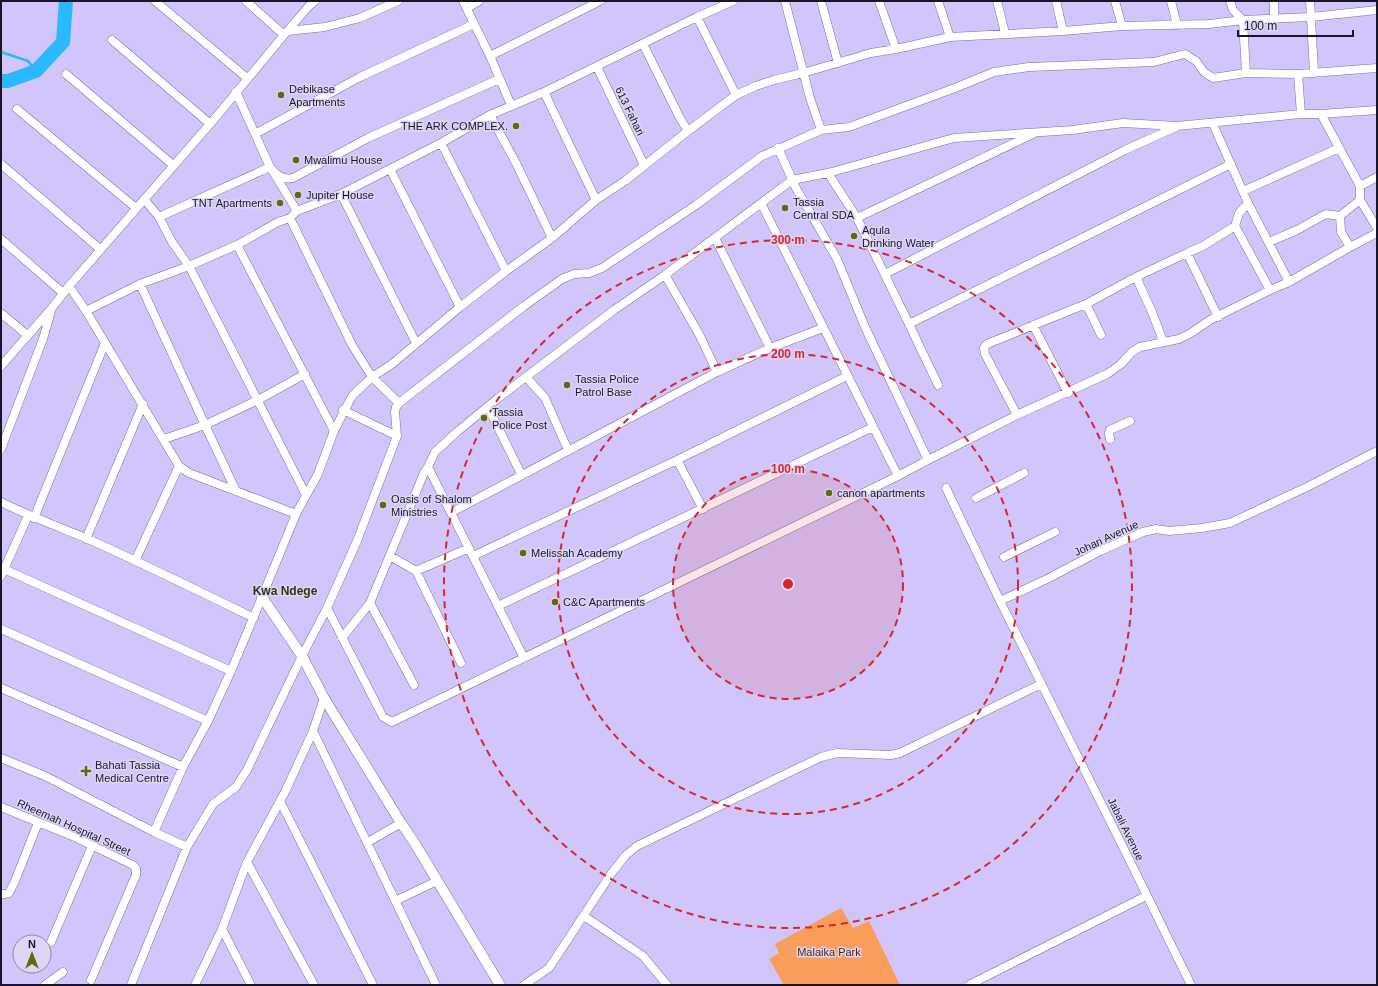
<svg xmlns="http://www.w3.org/2000/svg" width="1378" height="986" font-family="Helvetica,sans-serif">
	<style>
		.green { fill: #f89d5b }
		.lines { fill: none; stroke-linecap: round; stroke-linejoin: round }
		.stream { stroke: #2ab9fc; stroke-width: 2.5 }
		.river { stroke: #2ab9fc; stroke-width: 14 }
		.minor-casing { stroke: #7b6ea0; stroke-width: 9 }
		.tertiary-casing { stroke: #7b6ea0; stroke-width: 11 }
		.minor { stroke: #fff; stroke-width: 8 }
		.tertiary { stroke: #fff; stroke-width: 10 }
		.ring { fill: none; stroke: #d62828; stroke-width: 2; stroke-dasharray: 7 5 }
		.poi-dot { fill: #61690d; stroke: #ddd6f7; stroke-width: 1.5 }
		.labels { text-anchor: middle; stroke-width: 3; stroke-linejoin: round; paint-order: stroke }
		.poi-label { font-size: 11px; fill: #191427; stroke: #ddd6f7; text-anchor: start }
		.street-label { font-size: 11px; fill: #191427; stroke: #ddd6f7 }
		.park-label { font-size: 11px; fill: #4c2505; stroke: #ddd6f7 }
		.neighbourhood-label { font-size: 12px; font-weight: bold; fill: #31350d; stroke: #ddd6f7 }
		.centre { fill: #d62828; stroke: #ddd6f7; stroke-width: 2 }
		.ring-label { font-size: 12px; text-anchor: middle; font-weight: bold; fill: #d62828; stroke: #ddd6f7; stroke-width: 3; stroke-linejoin: round; paint-order: stroke }
	</style>
	<rect width="100%" height="100%" fill="#d1c5fb"/>
	<!-- green -->
	<path class="green" d="M 841,908 L 853,928 L 869,921 L 900,985 L 784,985 L 769,959 L 779,953 L 775,944 Z"/>
	<g class="lines">
		<!-- stream -->
		<path class="stream" d="M 1,52 L 28,61 L 36,71"/>
		<!-- river -->
		<path class="river" d="M 1,81 L 8,81 L 36,71 L 63,42 L 66,1"/>
		<!-- minor casing -->
		<g class="minor-casing">
			<path id="minor" d="M 155,1 L 247,78
				M 246,1 L 284,35
				M 463,1 L 490,56 L 511,105
				M 785,1 L 810,98 L 821,130
				M 821,1 L 838,63
				M 879,1 L 896,49
				M 938,1 L 950,37
				M 997,1 L 1005,33
				M 1056,1 L 1063,31
				M 1115,1 L 1122,26
				M 1171,1 L 1177,25
				M 1230,1 L 1233,10 L 1243,20 L 1246,73
				M 1274,1 L 1274,19
				M 1310,1 L 1314,72
				M 467,8 L 479,1
				M 697,17 L 733,1
				M 288,31 L 325,27 L 360,18 L 398,1
				M 112,40 L 209,123
				M 643,44 L 680,118 L 688,131
				M 490,56 L 600,1
				M 597,67 L 644,165
				M 66,74 L 173,165
				M 1298,74 L 1301,114
				M 236,92 L 270,167 C 276,175 282,180 293,178 L 368,138 L 499,79
				M 544,92 L 596,200
				M 17,109 L 136,208
				M 1321,114 L 1360,186 L 1360,200 L 1340,216 L 1341,232 L 1350,247
				M 490,115 L 517,165 L 552,238
				M 1213,124 L 1248,203 L 1289,282
				M 255,134 L 360,77 L 474,24
				M 441,143 L 506,271
				M 778,148 L 796,188 L 837,259 L 865,327 L 928,460
				M 1,164 L 100,249
				M 390,169 L 460,307
				M 828,173 L 857,218 L 909,324 L 1231,164
				M 1360,186 L 1377,177
				M 1243,191 L 1339,148
				M 341,194 L 416,343
				M 144,199 L 159,217 L 172,242 L 189,266 L 306,495
				M 1360,200 L 1377,228
				M 761,203 L 898,476
				M 159,217 L 270,167 L 297,211
				M 290,218 L 352,345 L 372,377 L 399,403
				M 857,218 L 1033,134
				M 1235,226 L 1270,290
				M 715,238 L 770,348
				M 1,239 L 63,293
				M 1269,242 L 1297,230 L 1326,214 L 1340,216
				M 237,245 L 334,431
				M 1187,253 L 1218,317
				M 885,274 L 1125,150 L 1176,127
				M 665,275 L 699,334 L 717,372
				M 1136,277 L 1152,312 L 1163,341
				M 140,284 L 205,425 L 236,491
				M 69,286 L 86,311 L 179,466 L 189,473 L 296,514
				M 1086,304 L 1101,335
				M 86,311 L 140,284 L 189,266 L 237,245 L 278,222 L 290,218 L 297,211 L 341,194 L 441,143 L 490,115 L 544,92 L 697,17 L 736,95
				M 1,313 L 27,335
				M 909,324 L 938,385
				M 1033,325 L 1068,393
				M 1,366 L 51,309 L 69,286 L 216,117 L 284,35 L 309,6 L 315,1
				M 526,377 L 545,398 L 568,450
				M 488,407 L 521,474
				M 343,410 L 397,436
				M 1017,415 L 1107,374 L 1121,364 L 1132,352 L 1140,347 L 1179,339 L 1191,333 L 1210,320 L 1270,290 L 1289,282 L 1350,247 L 1377,233
				M 164,439 L 205,425 L 258,400 L 305,374
				M 1110,439 L 1109,433 L 1110,430 L 1130,421
				M 1,449 L 43,339 L 51,311
				M 677,460 L 703,509
				M 428,467 L 524,658
				M 946,488 L 1000,601
				M 976,498 L 1024,473
				M 1,502 C 29,516 59,527 88,539 C 144,564 199,591 254,618
				M 452,512 L 717,372 L 770,348 L 823,328
				M 34,518 L 105,343
				M 86,539 L 143,404
				M 390,556 L 416,571 L 469,548
				M 473,556 L 677,460 L 847,376
				M 1004,557 L 1055,532
				M 135,561 L 179,466
				M 4,569 L 231,671
				M 416,571 L 461,663
				M 1,576 L 28,516
				M 370,603 L 414,685
				M 498,606 L 873,427
				M 327,608 L 383,717 L 392,722 L 898,476 L 928,460 L 1017,415 L 985,354 L 984,348 L 987,344 L 1086,304 L 1136,277 L 1187,253 L 1203,246 L 1235,226 L 1239,213 L 1248,203
				M 1,629 L 208,721
				M 342,638 L 370,603 L 424,473 L 428,467 L 435,452 L 458,431 L 497,399 L 614,310 L 665,275 L 792,180 L 828,173 L 954,138 L 1072,130 L 1123,123 L 1177,126 L 1301,114 L 1321,114 L 1377,110
				M 1,688 L 183,767
				M 313,731 L 436,985
				M 1,758 L 45,776 L 154,832 L 187,847
				M 280,801 L 373,985
				M 1,807 L 70,835 L 133,865 L 136,869 L 136,875 L 91,980
				M 154,832 L 183,767 L 208,721 L 231,671 L 262,597 L 296,514 L 318,474 L 334,431 L 352,396 L 372,377 L 392,364 L 460,307 L 506,271 L 552,238 L 596,200 L 625,181 L 688,131 L 736,95 L 756,86 L 774,80 L 803,73 L 871,53 L 896,49 L 950,37 L 1063,31 L 1122,26 L 1209,24 L 1243,20 L 1311,17 L 1377,10
				M 368,842 L 401,823
				M 247,862 L 314,985
				M 1,894 L 4,894 L 9,893 L 15,881 L 38,823
				M 395,901 L 437,881
				M 584,916 L 643,956 L 667,985
				M 222,929 L 251,985
				M 51,942 L 92,846
				M 45,985 L 63,972
				M 131,985 L 187,847 L 213,804 L 236,787 L 247,770 L 302,656 L 327,608 L 357,541 L 397,436 L 395,412 L 396,407 L 399,403 L 524,306 L 562,279 L 574,274 L 589,273 L 602,268 L 696,205 L 762,156 L 821,130 L 849,127 L 955,88 L 994,72 L 1029,67 L 1154,62 L 1185,54 L 1196,61 L 1204,72 L 1213,78 L 1246,73 L 1298,74 L 1377,68
				M 195,985 L 222,929 L 247,862 L 286,790 L 313,731 L 324,698
				M 524,985 L 549,968 L 611,874 L 626,855 L 637,846 L 821,757 L 837,753 L 891,755 L 900,753 L 1041,684
				M 969,985 L 1146,896
				M 1191,985 L 1125,851 L 1000,601 L 1049,578 L 1100,551 L 1143,532 L 1156,529 L 1169,531 L 1202,528 L 1230,523 L 1309,486 L 1377,451"/>
		</g>
		<!-- tertiary casing -->
		<g class="tertiary-casing">
			<path id="tertiary" d="M 262,597 L 302,656 L 324,698 L 401,823 L 414,842 L 500,985"/>
		</g>
		<!-- minor -->
		<use href="#minor" class="minor"/>
		<!-- tertiary -->
		<use href="#tertiary" class="tertiary"/>
	</g>
	<!-- distance rings -->
	<circle cx="788" cy="584" r="115" fill="#d62828" fill-opacity=".12"/>
	<g class="ring">
		<circle cx="788" cy="584" r="115"/>
		<circle cx="788" cy="584" r="230"/>
		<circle cx="788" cy="584" r="344"/>
	</g>
	<!-- markers -->
	<g class="poi-dot">
		<circle cx="281" cy="95" r="4"/>
		<circle cx="516" cy="126" r="4"/>
		<circle cx="296" cy="160" r="4"/>
		<circle cx="298" cy="195" r="4"/>
		<circle cx="280" cy="203" r="4"/>
		<circle cx="785" cy="208" r="4"/>
		<circle cx="854" cy="236" r="4"/>
		<circle cx="567" cy="385" r="4"/>
		<circle cx="484" cy="418" r="4"/>
		<circle cx="829" cy="493" r="4"/>
		<circle cx="383" cy="505" r="4"/>
		<circle cx="523" cy="553" r="4"/>
		<circle cx="555" cy="602" r="4"/>
		<path d="M84 765h4v4h4v4h-4v4h-4v-4h-4v-4h4z"/>
	</g>
	<g class="labels">
		<!-- poi labels -->
		<g class="poi-label">
			<text x="289" y="93">Debikase<tspan x="289" dy="13">Apartments</tspan></text>
			<text x="508" y="130" text-anchor="end">THE ARK COMPLEX.</text>
			<text x="304" y="164">Mwalimu House</text>
			<text x="306" y="199">Jupiter House</text>
			<text x="793" y="206">Tassia<tspan x="793" dy="13">Central SDA</tspan></text>
			<text x="272" y="207" text-anchor="end">TNT Apartments</text>
			<text x="862" y="234">Aqula<tspan x="862" dy="13">Drinking Water</tspan></text>
			<text x="575" y="383">Tassia Police<tspan x="575" dy="13">Patrol Base</tspan></text>
			<text x="492" y="416">Tassia<tspan x="492" dy="13">Police Post</tspan></text>
			<text x="837" y="497">canon apartments</text>
			<text x="391" y="503">Oasis of Shalom<tspan x="391" dy="13">Ministries</tspan></text>
			<text x="531" y="557">Melissah Academy</text>
			<text x="563" y="606">C&amp;C Apartments</text>
			<text x="95" y="769">Bahati Tassia<tspan x="95" dy="13">Medical Centre</tspan></text>
		</g>
		<!-- street labels -->
		<g class="street-label">
			<text transform="translate(630 111) rotate(64)" y="4">613 Fahari</text>
			<text transform="translate(1106 538) rotate(-25)" y="4">Johari Avenue</text>
			<text transform="translate(74 827) rotate(24)" y="4">Rheemah Hospital Street</text>
			<text transform="translate(1126 829) rotate(64)" y="4">Jabali Avenue</text>
		</g>
		<!-- park labels -->
		<g class="park-label">
			<text x="829" y="956">Malaika Park</text>
		</g>
		<!-- neighbourhood labels -->
		<g class="neighbourhood-label">
			<text x="285" y="595">Kwa Ndege</text>
		</g>
	</g>
	<circle cx="788" cy="584" r="6" class="centre"/>
	<g class="ring-label">
		<text x="788" y="244">300 m</text>
		<text x="788" y="358">200 m</text>
		<text x="788" y="473">100 m</text>
	</g>
	<!-- border -->
	<rect width="1378" height="986" fill="none" stroke="#191427" stroke-width="4"/>
	<!-- north arrow -->
	<g transform="translate(32 954)"><circle r="19" fill="#ddd6f7" stroke="#8f88a4"/>
	<path d="M0-3L7 15L0 10L-7 15Z" fill="#61690d"/>
	<text y="-6" font-size="11" font-weight="bold" text-anchor="middle" fill="#191427">N</text>
	</g>
	<!-- scale -->
	<path d="M1238 30v6h115v-6" fill="none" stroke="#191427" stroke-width="2"/>
	<text x="1244" y="30" font-size="12" fill="#191427" stroke="#ddd6f7" stroke-width="3" paint-order="stroke">100 m</text>
</svg>
